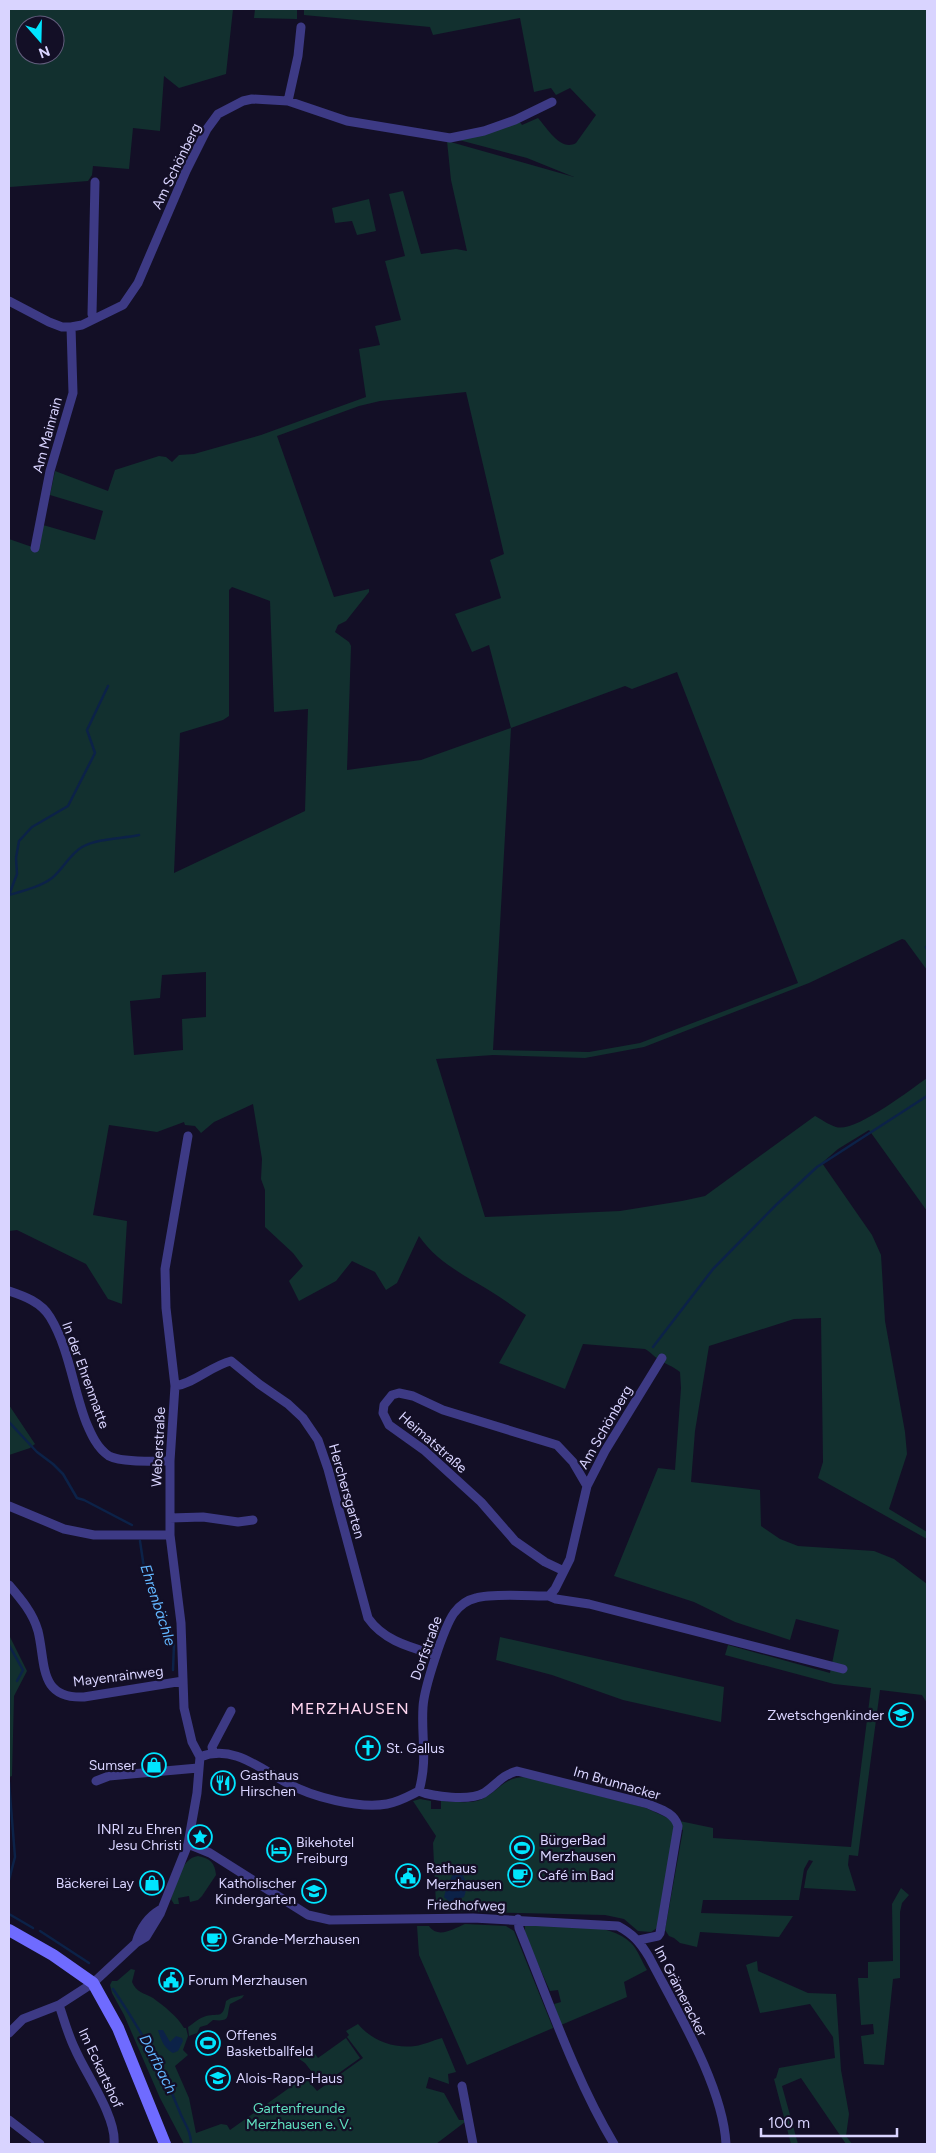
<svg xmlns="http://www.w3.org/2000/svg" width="936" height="2153" font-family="Figtree,sans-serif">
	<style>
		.green { fill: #12302f; fill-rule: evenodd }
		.water { fill: #0c2248 }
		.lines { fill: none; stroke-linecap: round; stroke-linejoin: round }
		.stream { stroke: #0c2248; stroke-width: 2.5 }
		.street { stroke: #3d3a85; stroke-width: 9 }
		.secondary { stroke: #6f6bff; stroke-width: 12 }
		.labels { text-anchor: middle; stroke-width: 4.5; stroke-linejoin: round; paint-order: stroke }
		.street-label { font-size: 14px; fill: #d9d4ff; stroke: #130f26 }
		.poi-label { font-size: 14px; fill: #d9d4ff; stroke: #130f26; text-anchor: start }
		.park-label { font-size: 14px; fill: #5fe0c0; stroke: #130f26 }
		.water-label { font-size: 15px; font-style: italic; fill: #62b6ff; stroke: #130f26 }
		.quarter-label { font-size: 16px; letter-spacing: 1px; fill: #ffd6f0; stroke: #130f26 }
	</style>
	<rect width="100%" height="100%" fill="#130f26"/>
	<!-- green -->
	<path class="green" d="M 9,9 L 233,9 L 226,74 L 179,88 L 164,76 L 160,131 L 133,128 L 129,169 L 93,166 L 92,175 L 88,181 L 10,187 L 9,198 ZM 25,25 L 55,25 L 55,55 L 25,55 Z
		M 255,9 L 297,9 L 297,19 L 254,18 Z
		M 304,9 L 927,9 L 927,970 L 905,940 L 902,939 L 809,983 L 644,1047 L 585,1058 L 493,1055 L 436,1059 L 485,1217 L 620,1211 L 682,1201 L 705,1196 L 815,1116 C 821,1119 829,1125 836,1127 C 855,1133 910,1090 927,1078 L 927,1211 L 869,1130 L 838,1149 L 822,1163 L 872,1235 L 881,1255 L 885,1321 L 905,1432 L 907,1454 L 889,1509 L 927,1532 L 927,1539 L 818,1478 L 823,1462 L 821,1318 L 794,1319 L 709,1346 L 695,1431 L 691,1482 L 760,1490 L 761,1526 L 780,1539 L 798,1546 L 874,1551 L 894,1559 L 927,1584 L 927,1703 L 922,1695 L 880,1690 L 858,1856 L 849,1855 L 848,1865 L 856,1891 L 804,1888 L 807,1871 L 813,1861 L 809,1860 L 804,1869 L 799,1900 L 703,1900 L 701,1913 L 793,1916 L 779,1937 L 700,1932 L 697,1947 L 680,1943 L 674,1938 L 669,1936 L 665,1930 L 683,1830 L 674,1828 L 657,1928 L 651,1932 L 638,1931 L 624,1919 L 605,1915 L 441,1911 L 436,1905 L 433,1843 L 436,1836 L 413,1801 L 420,1799 L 431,1801 L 431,1809 L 441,1809 L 441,1801 C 454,1801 473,1805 484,1798 C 502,1788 505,1776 529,1777 L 646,1808 L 670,1819 L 713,1828 L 713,1838 L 851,1847 L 871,1688 L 834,1684 L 725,1655 L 728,1645 L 830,1673 L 839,1630 L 796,1619 L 790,1640 L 735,1622 L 694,1602 L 614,1576 L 658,1468 L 675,1470 L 681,1388 L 680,1372 C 673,1366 665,1364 658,1359 C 653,1356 651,1352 645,1349 L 583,1344 L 565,1389 L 499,1363 L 526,1315 C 513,1306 500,1297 487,1289 C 462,1274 436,1261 419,1236 L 397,1283 L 386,1290 L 375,1272 L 352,1261 L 336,1281 L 299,1301 L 289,1281 L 303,1266 L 293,1253 L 265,1227 L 265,1190 L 261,1179 L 262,1159 L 253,1104 L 214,1122 L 201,1133 L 195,1126 L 185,1125 L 184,1122 L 157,1132 L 109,1125 L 93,1215 L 127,1221 L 122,1304 L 108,1299 L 86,1264 L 17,1230 L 9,1231 L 9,539 L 35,548 L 43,525 L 95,540 L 103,511 L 50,495 L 55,471 L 108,491 L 115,470 L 159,456 L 166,457 L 172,462 L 179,455 L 194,454 L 261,435 L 366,397 L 359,349 L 380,345 L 375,326 L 401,320 L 385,261 L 405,256 L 389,194 L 403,191 L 421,254 L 456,249 L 467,251 L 451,180 L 447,141 L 574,177 L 527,158 L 459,140 L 519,121 L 522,125 L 538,118 C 547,128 561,152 576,143 L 596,115 L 570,88 L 556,95 L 551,88 L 534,92 L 520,18 L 433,35 L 430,27 L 304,15 ZM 466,392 L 504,554 L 490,560 L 501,598 L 455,614 L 472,652 L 489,645 L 511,728 L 421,760 L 347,770 L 351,646 L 349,642 L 335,632 L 338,625 L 346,621 L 369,592 L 369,589 L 334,597 L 277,436 L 359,406 L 380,401 ZM 232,587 L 270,601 L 274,712 L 308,709 L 305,811 L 174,873 L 180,733 L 223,720 L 229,716 L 229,590 ZM 677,672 L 798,983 L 640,1043 L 589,1052 L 493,1050 L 511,728 L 625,686 L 632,689 ZM 206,972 L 206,1017 L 182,1019 L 183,1050 L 134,1055 L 130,1001 L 160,998 L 162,975 Z
		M 369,199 L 376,231 L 357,235 L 352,221 L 335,223 L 332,208 Z
		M 9,1405 L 35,1444 L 30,1448 L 9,1455 Z
		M 9,1635 L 27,1671 L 14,1696 L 12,1776 L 9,1777 Z
		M 500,1637 L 724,1687 L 721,1722 L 623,1700 L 552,1675 L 496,1660 Z
		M 198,1856 C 210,1858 215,1863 216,1875 L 202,1896 L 198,1900 L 190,1902 L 189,1896 L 178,1898 L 179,1904 L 174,1904 L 171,1899 C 176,1885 181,1858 198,1856 Z
		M 901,1888 L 909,1895 L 902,1903 L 900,1912 L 900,1978 L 893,1979 L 884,2065 L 864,2064 L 861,2036 L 874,2034 L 873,2024 L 861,2025 L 858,1978 L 868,1978 L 868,1962 L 893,1961 L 892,1904 Z
		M 465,1924 L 506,1926 L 514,1931 L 553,2028 L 467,2065 L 419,1955 L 417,1926 L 429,1926 C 438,1939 453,1929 465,1924 Z
		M 525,1924 C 555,1925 610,1921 631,1943 C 638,1950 642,1962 647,1970 L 624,1982 L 627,1997 L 561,2025 L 554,2004 L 561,2002 L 558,1990 L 550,1991 L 525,1935 Z
		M 757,1961 L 758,1971 L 808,1993 L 836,1994 L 841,2070 L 849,2114 L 846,2136 L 852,2144 L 846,2144 L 801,2078 L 782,2086 L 798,2144 L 791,2144 L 774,2079 L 776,2078 L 779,2068 L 835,2058 L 833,2037 L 810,2004 L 760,2013 L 746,1965 Z
		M 131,1969 L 135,1970 L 132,1982 C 136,1992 144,1993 153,1998 C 164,2006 178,2017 184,2028 L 186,2028 L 188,2036 L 183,2050 L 188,2055 L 175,2066 L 189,2098 L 196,2133 L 221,2124 L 227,2125 L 230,2130 L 299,2081 L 306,2078 L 317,2091 L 363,2058 L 347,2037 L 349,2035 L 346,2031 L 358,2024 C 371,2040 394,2049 415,2046 C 424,2045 433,2040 442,2038 L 456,2072 L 448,2074 L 449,2084 L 429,2077 L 426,2088 L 444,2093 L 459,2120 L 464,2120 L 465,2122 L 436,2144 L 184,2144 L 160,2098 L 124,2015 L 112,1993 L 110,1985 L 112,1981 L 117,1981 Z
		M 244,1995 L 242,1998 L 230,2004 C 226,2016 232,2022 213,2020 L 207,2025 L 200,2027 L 197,2033 L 189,2036 L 188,2027 C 194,2023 199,2018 206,2016 C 220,2013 223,2019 226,2001 L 231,1998 Z
		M 346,2038 L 360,2058 L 322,2085 L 305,2063 L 298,2058 L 310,2047 L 318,2058 Z"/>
	<!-- water -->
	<path class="water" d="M 457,1864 C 463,1879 470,1880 464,1897 L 450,1902 L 444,1897 C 446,1886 455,1875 454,1865 Z
		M 158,2030 L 163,2030 L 170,2042 L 176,2036 L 182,2038 L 183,2041 L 178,2051 L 173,2053 C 164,2048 161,2040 158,2030 Z"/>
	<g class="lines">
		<!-- stream -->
		<path class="stream" d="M 9,895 L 17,874 L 16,858 L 19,841 L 32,827 L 68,806 L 95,753 L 87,730 L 108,686
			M 9,895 C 23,891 40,887 52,878 C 63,869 69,855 82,847 C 99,838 120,839 139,835
			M 926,947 L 927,949
			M 653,1347 L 713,1269 L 776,1205 L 817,1167 L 927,1096
			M 9,1422 L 37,1452 L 53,1464 L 63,1474 L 77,1498 L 84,1500 L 132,1525
			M 140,1541 L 144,1568 L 155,1599 L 169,1625 L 174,1644 L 173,1670
			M 9,1645 L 23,1670 L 17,1681
			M 9,1690 L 9,1714
			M 9,1782 L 15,1857 L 9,1880
			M 9,1914 L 33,1928
			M 40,1931 L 89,1963
			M 113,1989 C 141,2030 163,2069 181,2115 C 186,2126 191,2132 191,2144"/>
		<!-- street -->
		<path class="street" d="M 288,101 L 298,56 L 301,27
			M 9,301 L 49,322 L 62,327 L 71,327 L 82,325 L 123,305 L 138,283 L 186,171 L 207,129 L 218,114 L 243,101 L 252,99 L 288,101 L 347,121 L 450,138 L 484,131 L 515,120 L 552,102
			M 94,319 L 92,314 L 95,182
			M 35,548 L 50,471 L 73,393 L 71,327
			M 188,1136 L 165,1269 L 166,1308 L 175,1386 L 170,1461 L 170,1535 L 181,1623 L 184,1708 L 192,1742 L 200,1757
			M 9,1291 C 24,1296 41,1302 50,1317 C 69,1348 73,1388 86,1422 C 91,1434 97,1448 109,1456 C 123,1463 154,1461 170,1461
			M 175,1386 C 195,1383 211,1366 231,1361 L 259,1384 L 288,1404 L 303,1418 L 318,1440 L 328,1469 L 368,1618 C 384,1641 410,1647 436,1655
			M 9,1506 L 64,1529 L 94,1535 L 170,1535
			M 170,1518 L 203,1517 L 238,1522 L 253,1520
			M 564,1571 L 545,1562 L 515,1541 L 481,1502 L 424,1450 L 389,1425 L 383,1413 L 384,1405 L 392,1395 L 399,1393 L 413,1396 L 443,1410 L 557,1445 L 573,1462 L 587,1486
			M 9,1585 C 21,1599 33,1613 38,1631 C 46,1663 38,1699 84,1697 L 183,1681
			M 549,1596 L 555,1589 L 570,1559 L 587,1486 L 605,1451 L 662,1358
			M 213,1752 L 212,1747 L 231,1711
			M 200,1757 C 233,1744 259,1768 287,1783 C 312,1797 359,1809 387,1804 C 399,1802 409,1796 419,1791 C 428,1758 421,1738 423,1707 C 424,1688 444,1627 454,1613 C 460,1605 467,1600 476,1598 C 491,1593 531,1596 549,1596 L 556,1599 L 589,1604 L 843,1669
			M 96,1781 L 109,1776 L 198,1768
			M 419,1791 C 433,1797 470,1801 484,1793 C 498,1784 500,1776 517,1771 L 648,1804 C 659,1809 674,1812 678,1826 L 660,1933 L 658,1936 L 639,1940
			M 188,1844 L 210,1853 L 308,1915 L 330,1920 L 473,1918 L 618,1926 C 633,1934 640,1942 649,1957 C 676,2009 723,2086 726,2144
			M 518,1919 L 519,1928 C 548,1999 575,2079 614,2144
			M 136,1943 C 140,1929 148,1917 160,1910
			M 59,2005 C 64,2019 68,2035 75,2049 C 85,2073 117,2117 114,2144
			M 9,2033 L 23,2019 L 59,2005 L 93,1983 L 136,1943 L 146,1937 L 160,1914 L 188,1844 L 197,1793 L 200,1757
			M 462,2086 L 473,2144
			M 9,2120 L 40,2144"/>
		<!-- secondary -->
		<path class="secondary" d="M 9,1930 L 53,1955 L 93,1983 L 118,2028 L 165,2144"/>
	</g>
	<!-- icons -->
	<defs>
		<g id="school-ring" transform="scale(1.25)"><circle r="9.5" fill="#130f26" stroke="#00e5ff" stroke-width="1.5"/><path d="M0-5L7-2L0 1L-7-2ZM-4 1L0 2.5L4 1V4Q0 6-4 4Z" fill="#00e5ff"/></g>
		<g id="church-ring" transform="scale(1.25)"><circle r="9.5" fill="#130f26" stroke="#00e5ff" stroke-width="1.5"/><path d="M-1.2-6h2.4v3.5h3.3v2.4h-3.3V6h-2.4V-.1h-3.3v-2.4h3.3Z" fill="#00e5ff"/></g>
		<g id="shop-ring" transform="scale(1.25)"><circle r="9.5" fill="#130f26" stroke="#00e5ff" stroke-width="1.5"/><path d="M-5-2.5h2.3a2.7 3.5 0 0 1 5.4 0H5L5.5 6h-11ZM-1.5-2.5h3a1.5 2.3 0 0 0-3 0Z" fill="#00e5ff"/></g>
		<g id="restaurant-ring" transform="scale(1.25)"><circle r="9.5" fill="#130f26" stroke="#00e5ff" stroke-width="1.5"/><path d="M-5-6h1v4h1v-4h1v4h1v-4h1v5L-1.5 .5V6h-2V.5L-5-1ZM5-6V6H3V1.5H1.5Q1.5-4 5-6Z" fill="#00e5ff"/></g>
		<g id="sight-ring" transform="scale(1.25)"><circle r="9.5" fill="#130f26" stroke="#00e5ff" stroke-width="1.5"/><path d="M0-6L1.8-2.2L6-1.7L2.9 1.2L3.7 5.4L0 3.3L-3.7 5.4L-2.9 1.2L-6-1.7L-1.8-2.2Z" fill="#00e5ff"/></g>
		<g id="stadium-ring" transform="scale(1.25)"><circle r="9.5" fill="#130f26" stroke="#00e5ff" stroke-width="1.5"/><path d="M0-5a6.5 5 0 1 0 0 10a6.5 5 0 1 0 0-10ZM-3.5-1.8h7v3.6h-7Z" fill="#00e5ff"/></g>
		<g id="hotel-ring" transform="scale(1.25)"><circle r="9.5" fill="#130f26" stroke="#00e5ff" stroke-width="1.5"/><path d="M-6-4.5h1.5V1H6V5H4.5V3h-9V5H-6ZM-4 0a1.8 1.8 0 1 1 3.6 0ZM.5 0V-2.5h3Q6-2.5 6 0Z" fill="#00e5ff"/></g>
		<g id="cafe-ring" transform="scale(1.25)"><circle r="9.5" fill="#130f26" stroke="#00e5ff" stroke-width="1.5"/><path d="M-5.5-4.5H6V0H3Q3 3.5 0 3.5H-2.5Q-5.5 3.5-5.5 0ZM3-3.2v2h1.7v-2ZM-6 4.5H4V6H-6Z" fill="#00e5ff"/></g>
		<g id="civic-ring" transform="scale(1.25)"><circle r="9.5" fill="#130f26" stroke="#00e5ff" stroke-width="1.5"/><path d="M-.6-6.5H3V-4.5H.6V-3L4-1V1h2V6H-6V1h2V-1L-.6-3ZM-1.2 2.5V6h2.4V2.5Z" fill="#00e5ff"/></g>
	</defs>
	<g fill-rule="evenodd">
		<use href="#school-ring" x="901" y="1715"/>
		<use href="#church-ring" x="368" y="1748"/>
		<use href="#shop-ring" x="154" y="1765"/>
		<use href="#restaurant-ring" x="223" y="1783"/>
		<use href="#sight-ring" x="200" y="1837"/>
		<use href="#stadium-ring" x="522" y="1848"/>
		<use href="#hotel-ring" x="279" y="1850"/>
		<use href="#cafe-ring" x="520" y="1875"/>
		<use href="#civic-ring" x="408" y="1876"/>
		<use href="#shop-ring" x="152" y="1883"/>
		<use href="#school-ring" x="314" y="1891"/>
		<use href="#cafe-ring" x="214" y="1939"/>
		<use href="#civic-ring" x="171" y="1980"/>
		<use href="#stadium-ring" x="208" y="2043"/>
		<use href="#school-ring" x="218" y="2078"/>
	</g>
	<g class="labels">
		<!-- street labels -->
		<g class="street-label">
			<text transform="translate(176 166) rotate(-64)" y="5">Am Schönberg</text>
			<text transform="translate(47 435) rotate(-75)" y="5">Am Mainrain</text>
			<text transform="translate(86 1375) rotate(70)" y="5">In der Ehrenmatte</text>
			<text transform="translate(605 1427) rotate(-60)" y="5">Am Schönberg</text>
			<text transform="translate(433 1442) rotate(41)" y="5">Heimatstraße</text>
			<text transform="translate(158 1447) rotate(-87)" y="5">Weberstraße</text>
			<text transform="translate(347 1491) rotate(74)" y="5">Herchersgarten</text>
			<text transform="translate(426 1648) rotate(-70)" y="5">Dorfstraße</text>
			<text transform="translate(118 1676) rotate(-7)" y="5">Mayenrainweg</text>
			<text transform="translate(617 1783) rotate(16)" y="5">Im Brunnacker</text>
			<text transform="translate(466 1905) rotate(1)" y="5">Friedhofweg</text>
			<text transform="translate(681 1991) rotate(63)" y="5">Im Grämeracker</text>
			<text transform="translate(101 2068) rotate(65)" y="5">Im Eckartshof</text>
		</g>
		<!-- poi labels -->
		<g class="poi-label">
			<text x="884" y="1720" text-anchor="end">Zwetschgenkinder</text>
			<text x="386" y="1753">St. Gallus</text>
			<text x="136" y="1770" text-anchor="end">Sumser</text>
			<text x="240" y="1780">Gasthaus<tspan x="240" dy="16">Hirschen</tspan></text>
			<text x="182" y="1834" text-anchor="end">INRI zu Ehren<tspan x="182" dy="16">Jesu Christi</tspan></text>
			<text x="540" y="1845">BürgerBad<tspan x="540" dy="16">Merzhausen</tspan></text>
			<text x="296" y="1847">Bikehotel<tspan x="296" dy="16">Freiburg</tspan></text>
			<text x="426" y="1873">Rathaus<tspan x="426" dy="16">Merzhausen</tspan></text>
			<text x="538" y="1880">Café im Bad</text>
			<text x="134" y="1888" text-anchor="end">Bäckerei Lay</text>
			<text x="296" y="1888" text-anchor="end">Katholischer<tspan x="296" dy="16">Kindergarten</tspan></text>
			<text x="232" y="1944">Grande-Merzhausen</text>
			<text x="188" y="1985">Forum Merzhausen</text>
			<text x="226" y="2040">Offenes<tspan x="226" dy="16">Basketballfeld</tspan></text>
			<text x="236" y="2083">Alois-Rapp-Haus</text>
		</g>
		<!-- park labels -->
		<g class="park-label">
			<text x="299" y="2113">Gartenfreunde<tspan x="299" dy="16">Merzhausen e. V.</tspan></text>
		</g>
		<!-- water labels -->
		<g class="water-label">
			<text transform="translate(158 1605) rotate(72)" y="5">Ehrenbächle</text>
			<text transform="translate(158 2064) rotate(63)" y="5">Dorfbach</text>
		</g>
		<!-- quarter labels -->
		<g class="quarter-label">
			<text x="350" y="1714">MERZHAUSEN</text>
		</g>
	</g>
	<!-- border -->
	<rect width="936" height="2153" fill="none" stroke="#d9d4ff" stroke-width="20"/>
	<!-- north arrow -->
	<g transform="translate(40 40) rotate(160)"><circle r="24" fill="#130f26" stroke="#625e7d"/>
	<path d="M0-4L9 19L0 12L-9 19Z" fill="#00e5ff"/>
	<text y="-8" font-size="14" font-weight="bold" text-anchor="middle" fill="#d9d4ff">N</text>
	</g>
	<!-- scale -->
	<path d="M761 2128v8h136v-8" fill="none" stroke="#d9d4ff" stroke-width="2.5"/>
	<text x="768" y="2128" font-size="15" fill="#d9d4ff" stroke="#130f26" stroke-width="4" paint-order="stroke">100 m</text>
</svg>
